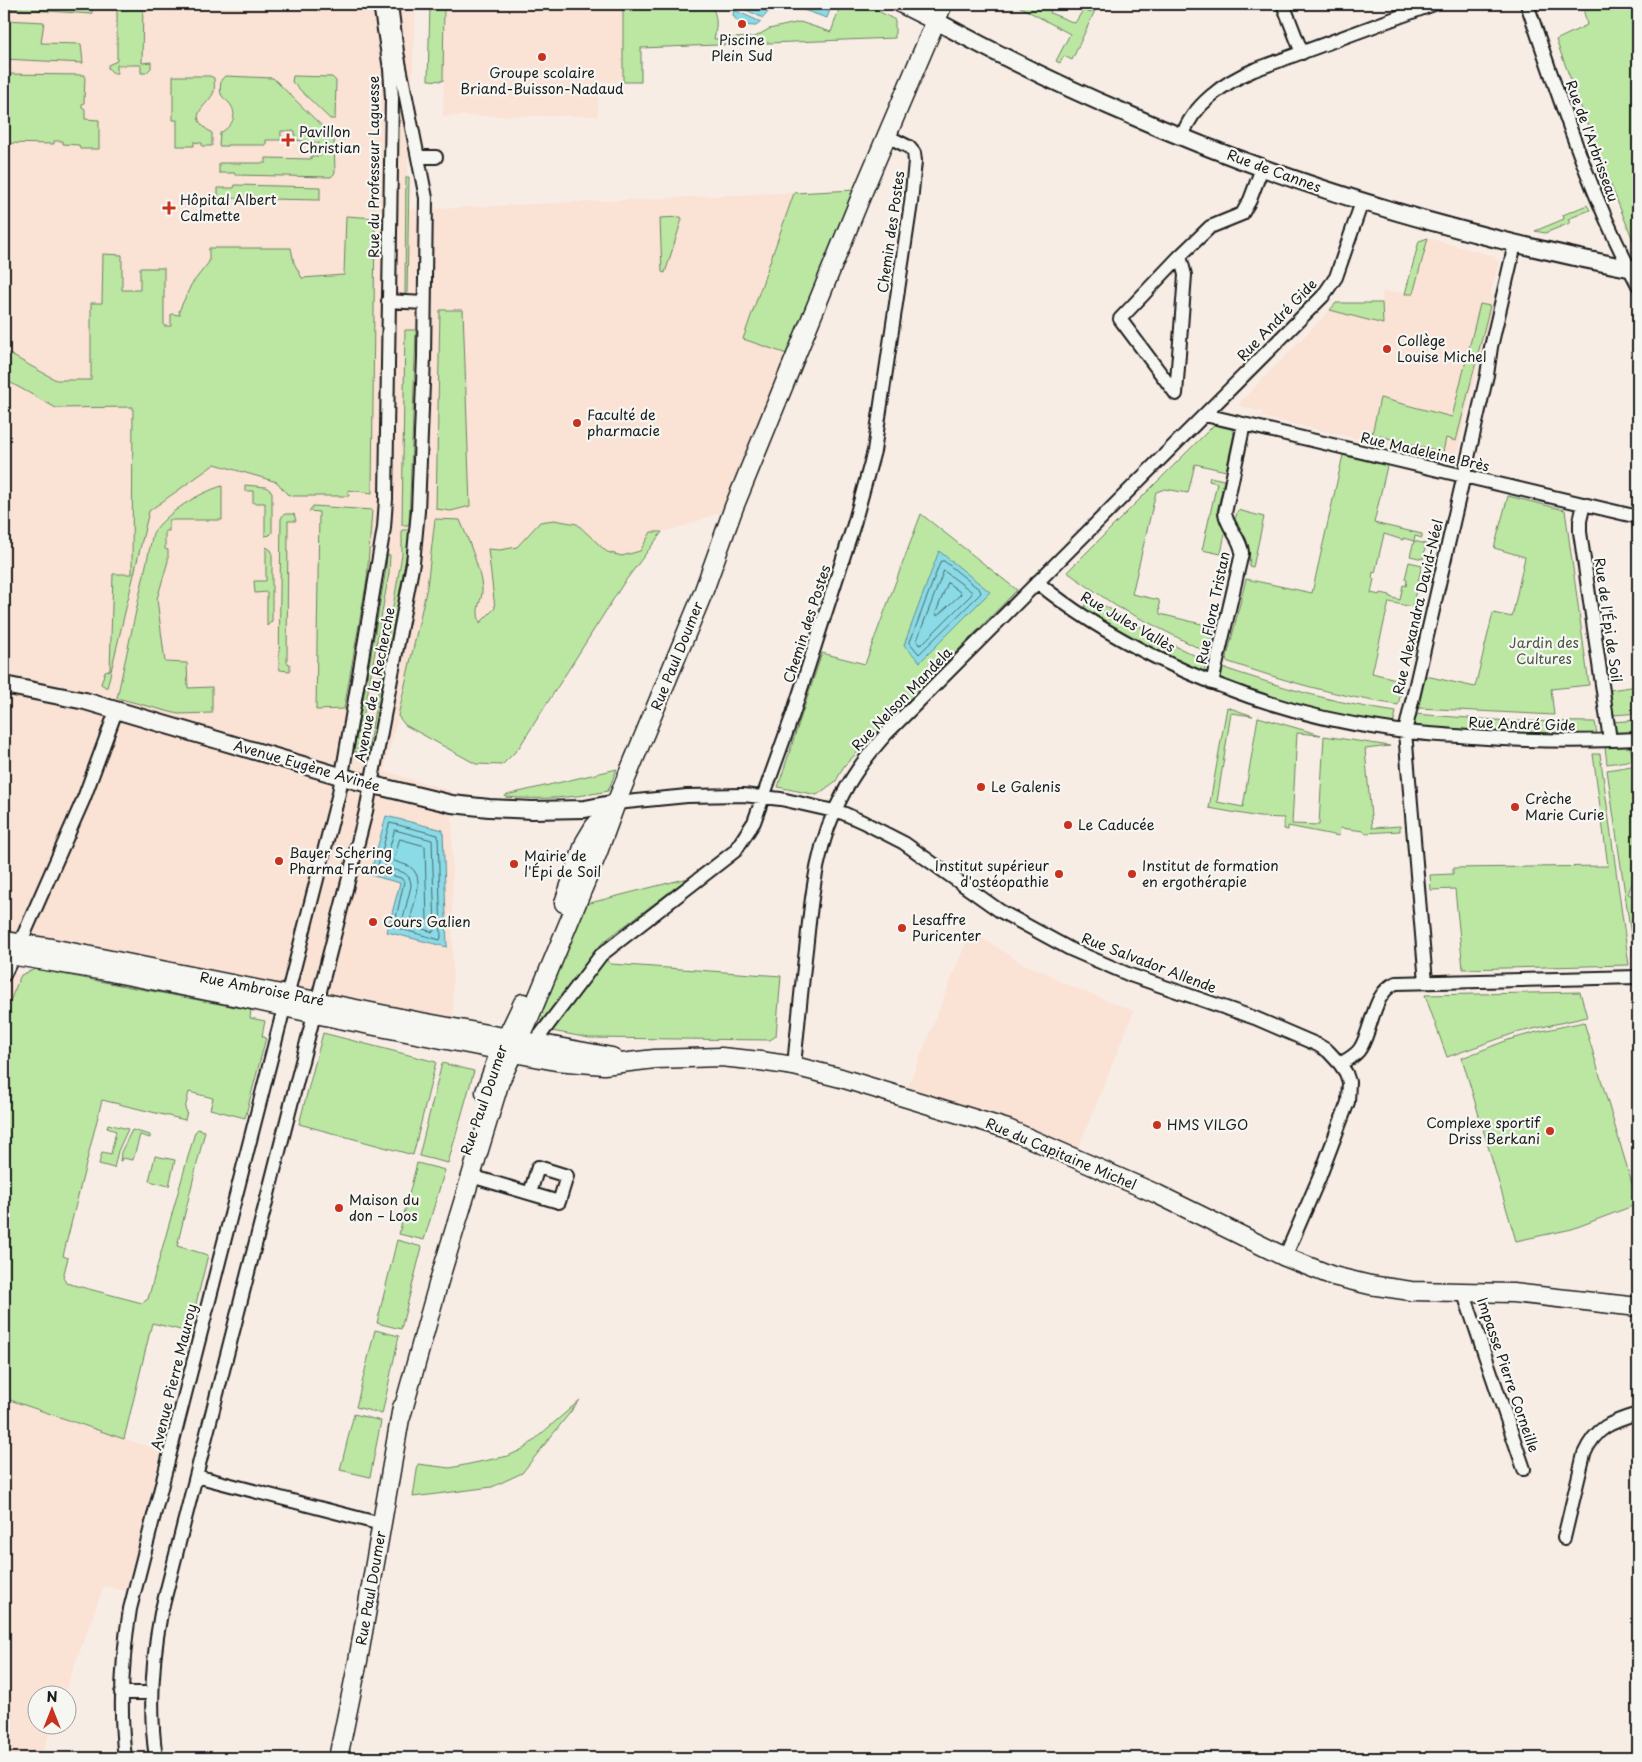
<svg xmlns="http://www.w3.org/2000/svg" width="1642" height="1762" font-family="'Playpen Sans',sans-serif">
	<style>
		.built { fill: #fae2d5 }
		.green { fill: #bce7a3; stroke: #6c8260 }
		.water { fill: #8bdbe7; stroke: #5f8f96 }
		.lines { fill: none; stroke-linecap: round; stroke-linejoin: round }
		.shore { stroke: #48686d; stroke-width: 1 }
		.minor-casing { stroke: #1c1c1c; stroke-width: 16 }
		.tertiary-casing { stroke: #1c1c1c; stroke-width: 20 }
		.secondary-casing { stroke: #1c1c1c; stroke-width: 21 }
		.minor { stroke: #f6f6f2; stroke-width: 12 }
		.tertiary { stroke: #f6f6f2; stroke-width: 16 }
		.secondary { stroke: #f6f6f2; stroke-width: 18 }
		.poi-dot { fill: #c8321e; stroke: #f6f6f2; stroke-width: 2 }
		.labels { text-anchor: middle; stroke-width: 4.5; stroke-linejoin: round; paint-order: stroke }
		.poi-label { font-size: 14px; fill: #1c1c1c; stroke: #f6f6f2; text-anchor: start }
		.street-label { font-size: 14px; fill: #1c1c1c; stroke: #f6f6f2 }
		.park-label { font-size: 14px; fill: #4c5944; stroke: #f6f6f2 }
	</style>
	<rect width="100%" height="100%" fill="#f8ede5"/>
	<filter id="ink" filterUnits="userSpaceOnUse"><feTurbulence type="fractalNoise" baseFrequency=".02" numOctaves="2"/><feDisplacementMap in="SourceGraphic" scale="10" xChannelSelector="R" yChannelSelector="G"/><feConvolveMatrix kernelMatrix="1 2 1 2 8 2 1 2 1" color-interpolation-filters="sRGB"/></filter>
	<g filter="url(#ink)">
		<!-- built -->
		<path class="built" d="M 4,4 L 416,4 L 406,210 L 864,189 L 734,507 L 682,527 L 662,532 L 623,584 L 518,749 L 502,765 L 476,764 L 405,725 L 398,717 L 384,771 L 452,791 L 453,1027 L 4,939 Z
			M 445,4 L 640,4 L 641,82 L 598,82 L 598,116 L 443,116 Z
			M 1428,238 L 1494,256 L 1499,263 L 1492,288 L 1491,309 L 1455,461 L 1262,417 L 1263,412 L 1239,406 L 1242,400 L 1330,310 L 1383,324 L 1382,292 L 1413,292 Z
			M 968,929 L 1022,963 L 1051,975 L 1058,981 L 1134,1011 L 1078,1149 L 993,1113 L 907,1089 L 965,945 Z
			M 4,972 L 21,975 L 4,1015 Z
			M 4,1398 L 161,1451 L 126,1591 L 104,1586 L 64,1694 L 38,1694 L 38,1724 L 53,1725 L 40,1758 L 4,1758 Z"/>
		<!-- green -->
		<path class="green" d="M 4,4 L 92,4 L 92,14 L 4,8 Z
			M 117,4 L 143,4 L 142,63 L 151,62 L 151,68 L 146,73 L 141,73 L 141,65 L 117,65 L 117,73 L 113,73 L 108,68 L 108,65 L 117,61 Z
			M 430,4 L 444,4 L 443,81 L 428,80 Z
			M 623,4 L 710,4 C 718,15 717,26 714,39 L 755,37 L 769,29 L 800,22 L 831,32 L 841,4 L 865,4 L 895,20 L 895,38 L 641,48 L 641,82 L 623,82 Z
			M 1015,4 L 1046,4 L 1052,7 L 1050,13 L 1075,23 L 1083,10 L 1091,13 L 1094,4 L 1098,4 L 1072,60 L 1064,56 L 1060,63 L 1056,61 L 1070,34 Z
			M 1582,4 L 1638,4 L 1638,248 L 1633,240 L 1599,156 L 1556,40 L 1587,25 Z
			M 4,20 L 44,22 L 41,43 L 81,44 L 83,63 L 4,59 Z
			M 4,74 L 85,75 L 84,103 L 82,104 L 82,107 L 85,109 L 85,119 L 99,120 L 99,149 L 80,149 L 79,145 L 63,144 L 63,141 L 54,141 L 54,144 L 4,143 Z
			M 173,76 L 210,76 L 214,78 C 214,82 215,87 214,91 C 210,106 182,114 212,133 L 212,146 L 202,146 L 202,143 L 194,142 L 194,146 L 177,146 L 177,120 L 173,120 Z
			M 225,76 L 273,78 L 334,138 L 335,173 L 331,177 L 235,175 L 235,173 L 219,173 L 219,163 L 266,163 L 266,158 L 311,159 L 311,156 L 320,156 L 319,143 L 295,140 L 295,131 L 281,131 L 281,140 L 266,140 L 266,145 L 227,145 L 227,146 L 219,146 L 220,133 C 231,127 239,116 230,104 C 228,101 224,99 222,96 C 219,91 221,85 221,80 Z
			M 293,76 L 332,77 L 336,81 L 335,119 L 330,119 L 292,82 Z
			M 406,177 L 409,177 L 407,296 L 405,296 Z
			M 235,185 L 320,187 L 320,200 L 218,198 L 218,188 L 234,188 Z
			M 855,190 L 787,354 L 743,339 L 794,193 Z
			M 1587,205 L 1590,210 L 1568,219 L 1570,223 L 1545,233 L 1535,231 L 1564,219 L 1563,215 Z
			M 1385,215 L 1497,245 L 1496,249 L 1384,218 Z
			M 346,216 L 375,218 L 372,493 L 348,490 L 349,496 L 292,496 L 287,494 L 277,482 L 215,464 L 149,511 L 107,688 L 101,684 L 105,671 L 110,670 L 113,574 L 132,574 L 133,407 L 56,408 L 4,379 L 4,351 L 56,380 L 91,380 L 91,303 L 102,303 L 103,254 L 122,255 L 122,290 L 140,290 L 140,268 L 164,268 L 164,326 L 171,326 L 171,314 L 180,315 L 179,311 L 191,285 L 209,262 L 209,248 L 291,248 L 294,263 L 302,278 L 344,275 Z
			M 681,217 L 682,219 L 665,273 L 662,272 L 660,218 Z
			M 1428,238 L 1413,294 L 1405,294 L 1419,241 Z
			M 1336,303 L 1382,303 L 1383,324 L 1330,310 Z
			M 1480,304 L 1490,306 L 1456,441 L 1446,438 L 1443,452 L 1372,434 L 1380,398 L 1452,417 Z
			M 440,310 L 463,310 L 470,506 L 451,511 L 436,509 Z
			M 405,330 L 416,330 L 409,525 L 402,525 Z
			M 1214,425 L 1232,429 L 1234,434 L 1226,471 L 1195,464 L 1188,493 L 1165,489 L 1156,492 L 1132,594 L 1159,600 L 1160,614 L 1214,627 L 1208,653 L 1116,606 L 1067,572 Z
			M 1343,455 L 1387,466 L 1374,523 L 1422,534 L 1422,538 L 1415,536 L 1414,541 L 1426,544 L 1423,559 L 1410,556 L 1414,541 L 1403,538 L 1403,540 L 1384,534 L 1375,573 L 1373,572 L 1372,578 L 1374,579 L 1371,593 L 1380,595 L 1381,593 L 1390,595 L 1390,597 L 1400,600 L 1403,585 L 1406,586 L 1407,580 L 1405,579 L 1409,562 L 1422,565 L 1412,607 L 1389,602 L 1372,673 L 1404,681 L 1398,705 C 1338,696 1284,681 1226,661 L 1246,579 L 1312,593 Z
			M 1210,477 L 1224,480 L 1217,512 L 1225,533 L 1221,554 L 1202,550 L 1217,483 L 1209,481 Z
			M 245,485 L 266,487 L 272,492 L 272,532 L 270,535 L 265,536 L 265,503 L 253,503 L 253,491 L 245,491 Z
			M 222,486 L 222,520 L 169,520 L 169,531 L 165,531 L 165,549 L 168,550 L 168,561 L 157,599 L 165,662 L 187,663 L 188,688 L 212,687 L 212,713 L 178,714 L 117,698 L 153,533 C 167,512 199,493 222,486 Z
			M 1508,496 L 1565,510 L 1589,685 L 1551,689 L 1554,715 L 1418,708 L 1426,676 L 1475,687 L 1493,613 L 1512,617 L 1525,557 L 1494,548 Z
			M 313,506 L 372,510 L 367,579 L 344,709 L 316,710 L 319,512 L 309,511 Z
			M 1238,510 L 1264,517 L 1253,567 L 1249,566 C 1252,545 1245,537 1235,519 Z
			M 286,514 L 294,514 L 296,521 L 288,521 L 287,663 L 290,664 L 290,671 L 280,670 L 279,667 L 281,519 L 283,515 Z
			M 921,514 L 1017,590 L 844,766 L 836,781 L 817,795 L 778,787 L 822,653 L 865,664 Z
			M 435,519 L 460,520 C 468,539 480,568 482,588 C 483,603 474,604 480,623 L 495,608 L 488,549 L 500,550 L 517,547 L 540,522 L 554,520 L 577,524 L 607,552 L 622,556 L 640,551 L 651,532 L 662,532 L 623,584 L 518,749 L 502,765 L 476,764 L 405,725 L 398,716 L 427,587 Z
			M 402,530 L 409,530 L 408,547 L 369,756 L 367,756 L 399,572 L 402,555 Z
			M 266,547 L 271,550 L 272,553 L 272,621 L 267,626 L 267,592 L 255,593 L 254,581 L 266,581 Z
			M 387,555 L 390,555 L 389,573 L 357,752 L 354,751 L 386,569 Z
			M 1091,598 L 1167,642 L 1206,661 L 1204,673 C 1161,655 1122,634 1083,609 Z
			M 1221,667 C 1281,687 1334,703 1396,712 L 1393,725 L 1354,719 L 1269,699 L 1221,679 L 1219,673 Z
			M 1638,686 L 1638,713 L 1614,715 L 1610,690 Z
			M 1227,707 L 1253,716 L 1231,713 L 1217,802 L 1243,807 L 1258,717 L 1321,735 L 1297,733 L 1292,824 L 1319,825 L 1324,736 L 1390,746 L 1365,749 L 1372,828 L 1400,826 L 1400,831 L 1365,833 L 1364,831 L 1340,828 L 1339,836 L 1288,826 L 1288,830 L 1284,829 L 1284,818 L 1259,817 L 1209,808 Z
			M 1414,714 L 1509,721 L 1595,722 L 1597,735 L 1523,735 L 1421,728 L 1418,727 L 1413,721 Z
			M 1638,720 L 1638,734 L 1616,734 L 1612,722 Z
			M 1630,746 L 1633,760 L 1607,764 L 1605,747 Z
			M 1593,754 L 1600,754 L 1629,965 L 1463,969 L 1455,889 L 1431,890 L 1430,875 L 1453,874 L 1453,868 L 1608,866 Z
			M 1638,765 L 1638,868 L 1628,894 L 1638,898 L 1638,955 L 1634,956 L 1607,770 Z
			M 617,769 L 608,791 C 574,798 541,800 505,797 L 506,795 Z
			M 688,878 L 602,943 L 544,1022 L 537,1019 L 586,904 Z
			M 606,960 L 611,964 L 781,976 L 776,1036 L 770,1040 L 589,1038 L 552,1031 Z
			M 35,969 L 251,1010 L 250,1018 L 265,1021 L 262,1036 L 266,1038 L 245,1118 L 210,1109 L 213,1098 L 189,1092 L 185,1109 L 187,1111 L 185,1120 L 102,1100 L 63,1256 L 68,1258 L 63,1277 L 66,1283 L 142,1303 L 148,1299 L 195,1132 L 198,1129 L 205,1131 L 177,1246 L 208,1255 L 189,1332 L 152,1323 L 124,1439 L 4,1398 L 4,1015 L 21,975 Z
			M 1580,992 L 1587,1017 L 1515,1033 L 1447,1057 L 1425,995 Z
			M 1584,1022 L 1638,1204 L 1572,1229 L 1516,1241 L 1462,1058 L 1508,1040 L 1537,1032 Z
			M 323,1033 L 436,1062 L 413,1155 L 299,1124 Z
			M 442,1063 L 474,1071 L 448,1163 L 419,1156 Z
			M 108,1124 L 128,1129 L 118,1151 L 114,1168 L 99,1164 L 102,1152 L 111,1154 L 116,1131 L 107,1128 Z
			M 132,1130 L 150,1135 L 150,1138 L 140,1135 L 133,1160 L 122,1158 L 121,1161 L 120,1161 L 121,1152 Z
			M 155,1156 L 175,1160 L 169,1186 L 149,1181 Z
			M 417,1163 L 445,1170 L 424,1240 L 399,1234 Z
			M 397,1240 L 422,1247 L 401,1329 L 377,1323 Z
			M 375,1330 L 399,1336 L 382,1414 L 356,1407 Z
			M 580,1400 L 522,1473 L 492,1487 L 413,1497 L 418,1464 L 450,1468 L 508,1456 L 525,1448 Z
			M 354,1414 L 381,1421 L 370,1477 L 340,1470 Z"/>
		<!-- water -->
		<path class="water" d="M 737,4 L 770,4 L 768,12 L 763,18 L 736,5 Z
			M 786,4 L 832,4 L 827,18 Z
			M 734,10 L 761,22 L 756,26 C 746,26 737,24 733,15 Z
			M 939,551 L 990,592 L 920,662 L 904,645 Z
			M 386,816 L 443,830 L 447,947 L 387,932 L 400,883 L 370,875 Z"/>
		<g class="lines">
			<!-- shore -->
			<path class="shore" d="M 941,561 L 944,561 L 980,590 L 981,593 L 919,654 L 910,643 Z
				M 944,571 L 971,591 L 972,594 L 922,644 L 919,645 L 917,641 Z
				M 948,583 L 960,592 L 961,594 L 937,616 L 936,613 Z
				M 390,823 L 438,835 L 441,937 L 440,940 L 394,927 L 404,882 L 401,878 L 379,872 L 377,870 Z
				M 395,830 L 432,840 L 435,929 L 433,932 L 402,923 L 411,886 C 411,871 398,871 386,868 L 385,865 Z
				M 400,839 L 425,846 L 427,920 L 425,922 L 411,918 C 413,902 427,878 409,866 C 404,864 399,863 394,861 Z"/>
			<!-- minor casing -->
			<g class="minor-casing">
				<path id="minor" d="M 1283,4 L 1302,53
					M 1527,4 C 1560,99 1590,196 1638,285
					M 1182,137 C 1192,105 1225,82 1254,70 L 1434,4
					M 418,157 L 436,157
					M 388,301 L 424,303
					M 1176,394 L 1120,319 L 1180,256 L 1210,227 L 1242,214 L 1250,200 L 1262,168
					M 1176,394 L 1185,275 L 1180,256
					M 1205,415 L 1638,517
					M 1584,504 L 1580,521 L 1580,532 L 1610,740
					M 1037,582 C 1073,612 1113,636 1155,657 C 1228,693 1305,718 1385,729 C 1414,734 1443,735 1472,737 C 1527,741 1583,742 1638,739
					M 1212,683 L 1242,553 C 1241,538 1227,528 1225,513 L 1244,424
					M 616,803 L 687,796 L 743,795 L 781,799 L 843,813 L 863,822 L 904,843 L 1000,911 L 1070,949 L 1130,975 L 1255,1018 L 1318,1045 L 1328,1051 L 1340,1064 L 1346,1073 L 1349,1082 L 1348,1102 L 1320,1176 L 1285,1257
					M 4,975 L 25,932 L 84,798 L 116,711
					M 1426,982 L 1405,732 L 1487,375 L 1491,347 L 1515,244
					M 535,1042 L 601,955 L 735,851 L 754,822 L 793,714 L 854,524 L 874,451 L 911,203 L 915,161 L 914,153 L 909,147 L 887,136
					M 1340,1064 C 1348,1059 1357,1055 1361,1047 C 1373,1027 1373,992 1396,983 L 1638,977
					M 794,1066 C 798,1024 802,983 807,941 C 812,891 818,839 843,794 C 855,771 870,752 887,733 L 1323,296 L 1336,277 L 1362,202
					M 471,1176 L 559,1202 L 567,1176 L 538,1167 L 530,1193
					M 1463,1291 L 1524,1469
					M 196,1476 L 381,1524
					M 1564,1538 L 1584,1454 C 1596,1427 1611,1422 1638,1414
					M 121,1693 L 152,1693
					M 125,1758 C 119,1708 122,1658 130,1609 L 339,793 L 384,528 L 386,499 L 392,98 L 390,69 L 380,4
					M 156,1758 C 149,1710 152,1661 161,1613 L 366,811 L 413,563 L 418,511 L 424,357 L 426,198 L 397,52 L 391,4"/>
			</g>
			<!-- tertiary casing -->
			<g class="tertiary-casing">
				<path id="tertiary" d="M 936,21 C 997,54 1059,85 1123,112 C 1288,185 1461,236 1638,270
					M 4,685 L 85,701 L 357,781 L 452,804 L 489,808 L 532,810 L 585,809 L 616,803"/>
			</g>
			<!-- secondary casing -->
			<g class="secondary-casing">
				<path id="secondary" d="M 902,4 L 936,21
					M 564,903 L 585,842 L 594,827 L 610,809
					M 4,941 L 51,948 L 416,1021 L 612,1057
					M 4,954 L 100,970 L 243,998 L 339,1019 L 556,1061 L 604,1065 L 655,1059 L 721,1057 L 760,1061 L 794,1066 L 841,1078 L 1008,1129 L 1157,1194 L 1285,1257 L 1333,1276 L 1370,1285 L 1411,1291 L 1513,1293 L 1638,1307
					M 485,1092 L 500,1051 L 523,1003
					M 401,1417 L 439,1281 L 500,1081 L 527,1023 L 598,852 L 616,803 L 703,593 L 734,507 L 864,189 L 943,4
					M 338,1758 L 358,1661 L 402,1407"/>
			</g>
			<!-- minor -->
			<use href="#minor" class="minor"/>
			<!-- tertiary -->
			<use href="#tertiary" class="tertiary"/>
			<!-- secondary -->
			<use href="#secondary" class="secondary"/>
		</g>
	</g>
	<!-- markers -->
	<g class="poi-dot">
		<circle cx="742" cy="24" r="5"/>
		<circle cx="542" cy="57" r="5"/>
		<path d="M285.5 132.5h5v5h5v5h-5v5h-5v-5h-5v-5h5z"/>
		<path d="M166.5 200.5h5v5h5v5h-5v5h-5v-5h-5v-5h5z"/>
		<circle cx="1387" cy="349" r="5"/>
		<circle cx="577" cy="423" r="5"/>
		<circle cx="981" cy="787" r="5"/>
		<circle cx="1515" cy="807" r="5"/>
		<circle cx="1068" cy="825" r="5"/>
		<circle cx="279" cy="861" r="5"/>
		<circle cx="514" cy="864" r="5"/>
		<circle cx="1059" cy="874" r="5"/>
		<circle cx="1132" cy="874" r="5"/>
		<circle cx="373" cy="922" r="5"/>
		<circle cx="902" cy="928" r="5"/>
		<circle cx="1157" cy="1125" r="5"/>
		<circle cx="1550" cy="1131" r="5"/>
		<circle cx="339" cy="1208" r="5"/>
	</g>
	<g class="labels">
		<!-- poi labels -->
		<g class="poi-label">
			<text x="742" y="45" text-anchor="middle">Piscine<tspan x="742" dy="16">Plein Sud</tspan></text>
			<text x="542" y="78" text-anchor="middle">Groupe scolaire<tspan x="542" dy="16">Briand-Buisson-Nadaud</tspan></text>
			<text x="299" y="137">Pavillon<tspan x="299" dy="16">Christian</tspan></text>
			<text x="180" y="205">Hôpital Albert<tspan x="180" dy="16">Calmette</tspan></text>
			<text x="1397" y="346">Collège<tspan x="1397" dy="16">Louise Michel</tspan></text>
			<text x="587" y="420">Faculté de<tspan x="587" dy="16">pharmacie</tspan></text>
			<text x="991" y="792">Le Galenis</text>
			<text x="1525" y="804">Crèche<tspan x="1525" dy="16">Marie Curie</tspan></text>
			<text x="1078" y="830">Le Caducée</text>
			<text x="289" y="858">Bayer Schering<tspan x="289" dy="16">Pharma France</tspan></text>
			<text x="524" y="861">Mairie de<tspan x="524" dy="16">l'Épi de Soil</tspan></text>
			<text x="1049" y="871" text-anchor="end">Institut supérieur<tspan x="1049" dy="16">d'ostéopathie</tspan></text>
			<text x="1142" y="871">Institut de formation<tspan x="1142" dy="16">en ergothérapie</tspan></text>
			<text x="912" y="925">Lesaffre<tspan x="912" dy="16">Puricenter</tspan></text>
			<text x="383" y="927">Cours Galien</text>
			<text x="1540" y="1128" text-anchor="end">Complexe sportif<tspan x="1540" dy="16">Driss Berkani</tspan></text>
			<text x="1167" y="1130">HMS VILGO</text>
			<text x="349" y="1205">Maison du<tspan x="349" dy="16">don – Loos</tspan></text>
		</g>
		<!-- street labels -->
		<g class="street-label">
			<text transform="translate(1592 141) rotate(70)" y="5">Rue de l'Arbrisseau</text>
			<text transform="translate(374 167) rotate(-90)" y="5">Rue du Professeur Laguesse</text>
			<text transform="translate(1274 171) rotate(20)" y="5">Rue de Cannes</text>
			<text transform="translate(891 232) rotate(-82)" y="5">Chemin des Postes</text>
			<text transform="translate(1277 320) rotate(-46)" y="5">Rue André Gide</text>
			<text transform="translate(1425 452) rotate(13)" y="5">Rue Madeleine Brès</text>
			<text transform="translate(1418 607) rotate(-77)" y="5">Rue Alexandra David-Néel</text>
			<text transform="translate(1213 608) rotate(-78)" y="5">Rue Flora Tristan</text>
			<text transform="translate(1608 620) rotate(82)" y="5">Rue de l'Épi de Soil</text>
			<text transform="translate(1128 622) rotate(30)" y="5">Rue Jules Vallès</text>
			<text transform="translate(807 624) rotate(-72)" y="5">Chemin des Postes</text>
			<text transform="translate(677 656) rotate(-68)" y="5">Rue Paul Doumer</text>
			<text transform="translate(375 685) rotate(-79)" y="5">Avenue de la Recherche</text>
			<text transform="translate(902 699) rotate(-46)" y="5">Rue Nelson Mandela</text>
			<text transform="translate(1522 724) rotate(2)" y="5">Rue André Gide</text>
			<text transform="translate(307 766) rotate(16)" y="5">Avenue Eugène Avinée</text>
			<text transform="translate(1149 963) rotate(21)" y="5">Rue Salvador Allende</text>
			<text transform="translate(262 989) rotate(11)" y="5">Rue Ambroise Paré</text>
			<text transform="translate(484 1100) rotate(-71)" y="5">Rue Paul Doumer</text>
			<text transform="translate(1061 1154) rotate(23)" y="5">Rue du Capitaine Michel</text>
			<text transform="translate(1508 1375) rotate(71)" y="5">Impasse Pierre Corneille</text>
			<text transform="translate(174 1377) rotate(-76)" y="5">Avenue Pierre Mauroy</text>
			<text transform="translate(371 1588) rotate(-80)" y="5">Rue Paul Doumer</text>
		</g>
		<!-- park labels -->
		<g class="park-label">
			<text x="1544" y="648">Jardin des<tspan x="1544" dy="16">Cultures</tspan></text>
		</g>
	</g>
	<!-- margin -->
	<rect width="1642" height="1762" fill="none" stroke="#f6f6f2" stroke-width="20"/>
	<rect x="10" y="10" width="1622" height="1742" fill="none" stroke="#1c1c1c" stroke-width="2" filter="url(#ink)"/>
	<!-- north arrow -->
	<g transform="translate(52 1710)"><circle r="24" fill="#f6f6f2" stroke="#9f9f9c"/>
	<path d="M0-4L9 19L0 12L-9 19Z" fill="#c8321e"/>
	<text y="-8" font-size="14" font-weight="bold" text-anchor="middle" fill="#1c1c1c">N</text>
	</g>
</svg>
